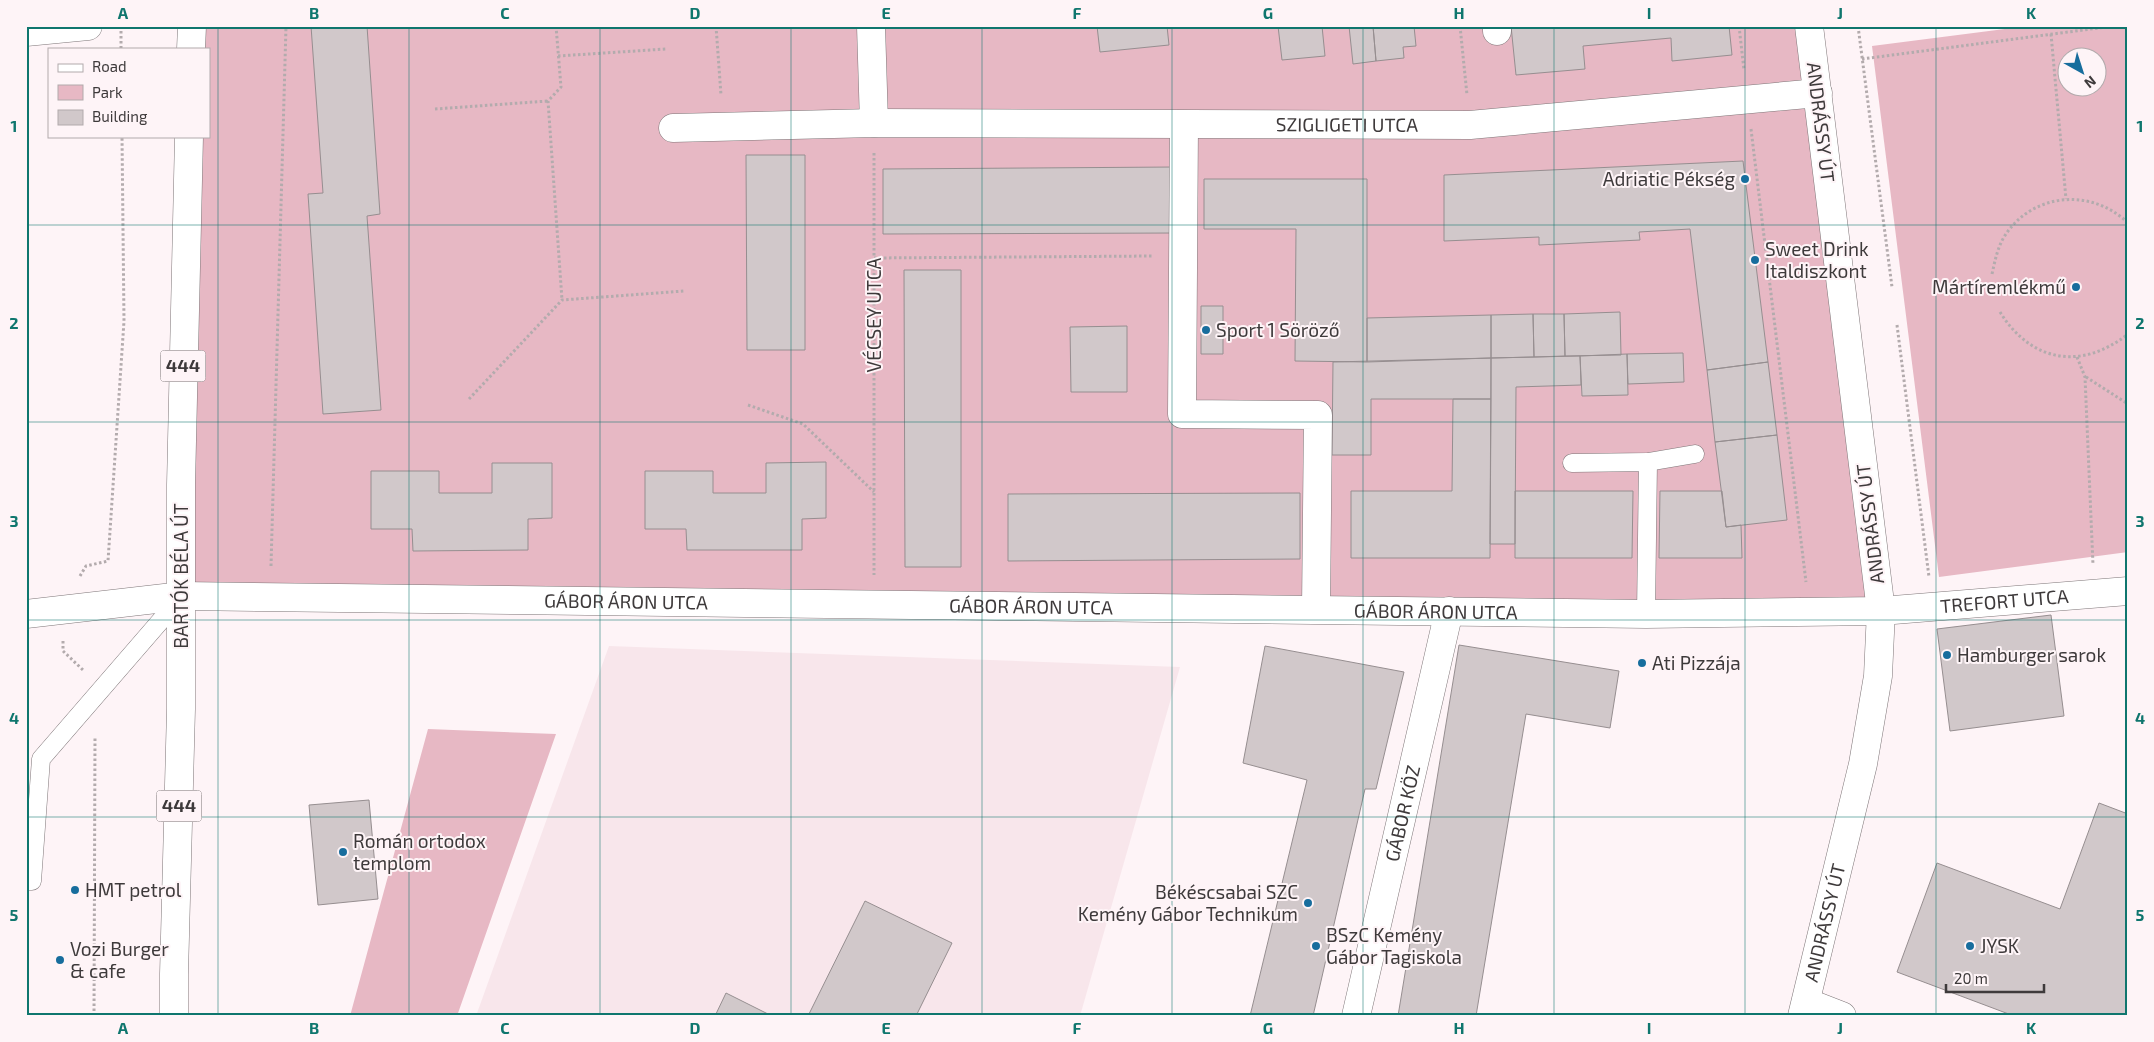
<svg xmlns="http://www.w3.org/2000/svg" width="2154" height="1042" font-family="'Exo 2',sans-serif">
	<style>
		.built { fill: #f8e6eb }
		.green { fill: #e7b8c4; fill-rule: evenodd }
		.building { fill: #d1c8ca; stroke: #968e90 }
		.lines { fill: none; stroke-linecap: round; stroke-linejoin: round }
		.lane-casing { stroke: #7e7678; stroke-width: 19 }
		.street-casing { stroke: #7e7678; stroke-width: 29 }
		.primary-casing { stroke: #7e7678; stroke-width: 29 }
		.path { stroke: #b3abad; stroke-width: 3; stroke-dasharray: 2.5 2.5; stroke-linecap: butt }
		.lane { stroke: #fff; stroke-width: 18 }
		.street { stroke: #fff; stroke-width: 28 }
		.primary { stroke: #fff; stroke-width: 28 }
		.grid { fill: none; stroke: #0f766e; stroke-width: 1; stroke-opacity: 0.55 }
		.poi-dot { fill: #176d9d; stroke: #fef4f7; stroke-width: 2 }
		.labels { text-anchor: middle; stroke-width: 4; stroke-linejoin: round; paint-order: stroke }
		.shield { fill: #fef4f7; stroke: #787273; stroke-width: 1 }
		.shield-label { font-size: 18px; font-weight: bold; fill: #3e3a3b }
		.street-label { font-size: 19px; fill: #3e3a3b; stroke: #fef4f7 }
		.poi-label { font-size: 19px; fill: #3e3a3b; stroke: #fef4f7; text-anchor: start }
		.neatline { fill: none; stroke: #0f766e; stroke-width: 2 }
		.grid-label { font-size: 16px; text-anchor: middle; font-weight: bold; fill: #0f766e }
	</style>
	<rect width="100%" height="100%" fill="#fef4f7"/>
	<!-- built -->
	<path class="built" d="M 609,646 L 1180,667 L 1080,1016 L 476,1016 Z"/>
	<!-- green -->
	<path class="green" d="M 205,26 L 1802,26 L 1868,608 L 189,591 L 202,136 L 209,136 L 209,49 L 204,49 Z
		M 2028,26 L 2128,26 L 2128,552 L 1939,577 L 1872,46 ZM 2066,58 L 2096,58 L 2096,88 L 2066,88 Z
		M 428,729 L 556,734 L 457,1016 L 350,1016 Z"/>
	<!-- building -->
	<path class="building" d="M 311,26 L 367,26 L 380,214 L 367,216 L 381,410 L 323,414 L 308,194 L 323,193 Z
		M 1097,26 L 1167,26 L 1169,45 L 1100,52 Z
		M 1278,26 L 1322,26 L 1325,56 L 1282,60 Z
		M 1349,26 L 1373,26 L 1376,61 L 1353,64 Z
		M 1373,26 L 1414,26 L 1416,46 L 1403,47 L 1404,58 L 1376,61 Z
		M 1511,26 L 1729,26 L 1732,55 L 1672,61 L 1671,38 L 1583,46 L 1585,69 L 1516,75 Z
		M 746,155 L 805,155 L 805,350 L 747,350 Z
		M 1743,161 L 1768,362 L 1707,370 L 1690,229 L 1639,232 L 1640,240 L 1539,245 L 1539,237 L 1444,241 L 1444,175 Z
		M 1175,167 L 1175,233 L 883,234 L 883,169 Z
		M 1204,179 L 1367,179 L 1367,362 L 1295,361 L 1296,229 L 1204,229 Z
		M 904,270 L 961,270 L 961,567 L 905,567 Z
		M 1201,306 L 1223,306 L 1223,354 L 1201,354 Z
		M 1620,312 L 1621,355 L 1565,356 L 1564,314 Z
		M 1533,314 L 1534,357 L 1491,358 L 1491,315 Z
		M 1533,314 L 1564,314 L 1565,356 L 1534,357 Z
		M 1491,315 L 1491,358 L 1367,362 L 1367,318 Z
		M 1127,326 L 1127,392 L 1071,392 L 1070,327 Z
		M 1683,353 L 1684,382 L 1628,384 L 1627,354 Z
		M 1627,354 L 1628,395 L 1582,396 L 1580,356 Z
		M 1580,356 L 1581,385 L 1516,387 L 1515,544 L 1490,544 L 1491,358 Z
		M 1491,358 L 1491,399 L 1371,399 L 1371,455 L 1332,455 L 1333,362 Z
		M 1768,362 L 1777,435 L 1715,442 L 1707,370 Z
		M 1453,399 L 1491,399 L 1490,558 L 1351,558 L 1351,491 L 1452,491 Z
		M 1777,435 L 1787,520 L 1726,527 L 1715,442 Z
		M 826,462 L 826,518 L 802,519 L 802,550 L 687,550 L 686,529 L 645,529 L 645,471 L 713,471 L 713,493 L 766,493 L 766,463 Z
		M 492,463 L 552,463 L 552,518 L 528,519 L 528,550 L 413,551 L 412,529 L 371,529 L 371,471 L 439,471 L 439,493 L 492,493 Z
		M 1515,491 L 1633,491 L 1632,558 L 1515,558 Z
		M 1660,491 L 1722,491 L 1726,527 L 1741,525 L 1742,558 L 1659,558 Z
		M 1300,493 L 1300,559 L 1008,561 L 1008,494 Z
		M 2051,615 L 2064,716 L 1950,731 L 1937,629 Z
		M 1459,645 L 1619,671 L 1610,728 L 1526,714 L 1476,1016 L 1398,1016 Z
		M 1265,646 L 1404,672 L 1376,789 L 1365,789 L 1313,1016 L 1250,1016 L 1307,780 L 1243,763 Z
		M 369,800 L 378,899 L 318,905 L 309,805 Z
		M 2099,803 L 2128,814 L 2128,1016 L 2014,1016 L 1897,972 L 1937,863 L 2060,909 Z
		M 865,901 L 952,943 L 916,1016 L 808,1016 Z
		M 726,993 L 772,1016 L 715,1016 Z"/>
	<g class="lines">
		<!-- lane casing -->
		<g class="lane-casing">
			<path id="lane" d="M 1572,463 L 1648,462 L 1695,454
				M 1646,614 L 1648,462
				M 26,881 L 32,881 L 41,759 L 182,596"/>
		</g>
		<!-- street casing -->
		<g class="street-casing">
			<g id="street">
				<path d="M 871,26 L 874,123"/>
				<path d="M 1497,26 L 1497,31"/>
				<path d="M 26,32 L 88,26"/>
				<path d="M 1184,125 L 1182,414 L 1318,415 L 1316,609"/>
				<path id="s1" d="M 673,128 L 874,123 L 1470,125 L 1818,93"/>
				<path id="s2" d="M 26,614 L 182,596 L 1646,614 L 1881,611 L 2128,591"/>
				<path d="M 1806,1002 L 1842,1016"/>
				<path id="s3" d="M 1356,1016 L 1449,611"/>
				<path id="s4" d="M 1802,1016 L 1863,764 L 1878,676 L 1881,611 L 1809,26"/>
			</g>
		</g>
		<!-- primary casing -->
		<g class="primary-casing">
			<path id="primary" d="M 191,49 L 192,26
				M 174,1016 L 174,974 L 181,709 L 181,485 L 189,136"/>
		</g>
		<!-- path -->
		<path class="path" d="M 121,26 L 121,49
			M 556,26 L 561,87 L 548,101 L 562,300
			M 716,26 L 721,95
			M 1460,26 L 1467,95
			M 1739,26 L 1744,70
			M 1858,26 L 1892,287
			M 2051,34 L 2066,199
			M 558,56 L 666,49
			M 1862,59 L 2114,26
			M 435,109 L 548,101
			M 1751,129 L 1806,582
			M 874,153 L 874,575
			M 874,258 L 1153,256
			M 1992,274 C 1995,261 1997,249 2004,237 C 2031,193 2091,187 2128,223
			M 2000,312 C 2031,362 2081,371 2128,334
			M 1897,325 L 1929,577
			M 2077,357 L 2085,377 L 2093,565
			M 2086,377 L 2128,404
			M 469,399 L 562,300 L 684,291
			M 748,405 L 803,424 L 874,492
			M 271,566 L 286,26
			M 80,576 L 86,566 L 108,561 L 124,321 L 122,136
			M 63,641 L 63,651 L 83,670
			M 94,1016 L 95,736"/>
		<!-- lane -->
		<use href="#lane" class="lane"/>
		<!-- street -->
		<use href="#street" class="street"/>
		<!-- primary -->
		<use href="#primary" class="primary"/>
	</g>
	<!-- grid -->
	<path class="grid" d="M 218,26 L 218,1016M 409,26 L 409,1016M 600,26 L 600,1016M 791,26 L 791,1016M 982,26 L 982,1016M 1172,26 L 1172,1016M 1363,26 L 1363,1016M 1554,26 L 1554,1016M 1745,26 L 1745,1016M 1936,26 L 1936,1016M 26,225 L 2128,225M 26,422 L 2128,422M 26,620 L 2128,620M 26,817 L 2128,817"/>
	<!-- markers -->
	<g class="poi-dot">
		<circle cx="1745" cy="179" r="5"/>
		<circle cx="1755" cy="260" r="5"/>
		<circle cx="2076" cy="287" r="5"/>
		<circle cx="1206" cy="330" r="5"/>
		<circle cx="1947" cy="655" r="5"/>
		<circle cx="1642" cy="663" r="5"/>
		<circle cx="343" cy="852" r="5"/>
		<circle cx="75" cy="890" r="5"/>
		<circle cx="1308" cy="903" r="5"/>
		<circle cx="1316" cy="946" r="5"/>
		<circle cx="1970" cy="946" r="5"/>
		<circle cx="60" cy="960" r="5"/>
	</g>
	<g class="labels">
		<!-- shield labels -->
		<g class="shield">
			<rect x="160.5" y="350.5" width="45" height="31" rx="4"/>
			<rect x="156.5" y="790.5" width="45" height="31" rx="4"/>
		</g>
		<g class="shield-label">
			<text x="183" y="372">444</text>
			<text x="179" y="812">444</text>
		</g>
		<!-- street labels -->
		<g class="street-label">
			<text transform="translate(1821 122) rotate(83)" y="7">ANDRÁSSY ÚT</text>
			<text dy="7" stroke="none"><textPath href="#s1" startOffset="674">SZIGLIGETI UTCA</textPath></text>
			<text transform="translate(874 315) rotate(-90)" y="7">VÉCSEY UTCA</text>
			<text transform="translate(1870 524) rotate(-97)" y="7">ANDRÁSSY ÚT</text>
			<text transform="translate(181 576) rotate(-90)" y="7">BARTÓK BÉLA ÚT</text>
			<text dy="7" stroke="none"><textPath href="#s2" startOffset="601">GÁBOR ÁRON UTCA</textPath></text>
			<text dy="7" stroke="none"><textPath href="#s2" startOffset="1980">TREFORT UTCA</textPath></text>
			<text dy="7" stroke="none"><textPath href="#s2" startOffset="1006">GÁBOR ÁRON UTCA</textPath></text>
			<text dy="7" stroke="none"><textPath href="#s2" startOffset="1411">GÁBOR ÁRON UTCA</textPath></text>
			<text dy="7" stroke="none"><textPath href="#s3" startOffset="208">GÁBOR KÖZ</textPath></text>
			<text dy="7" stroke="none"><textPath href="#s4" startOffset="96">ANDRÁSSY ÚT</textPath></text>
		</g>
		<!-- poi labels -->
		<g class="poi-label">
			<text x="1735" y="186" text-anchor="end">Adriatic Pékség</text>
			<text x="1765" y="256">Sweet Drink<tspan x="1765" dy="22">Italdiszkont</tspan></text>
			<text x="2066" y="294" text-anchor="end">Mártíremlékmű</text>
			<text x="1216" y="337">Sport 1 Söröző</text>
			<text x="1957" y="662">Hamburger sarok</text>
			<text x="1652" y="670">Ati Pizzája</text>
			<text x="353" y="848">Román ortodox<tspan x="353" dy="22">templom</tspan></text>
			<text x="85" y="897">HMT petrol</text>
			<text x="1298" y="899" text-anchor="end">Békéscsabai SZC<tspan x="1298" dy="22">Kemény Gábor Technikum</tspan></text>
			<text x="1326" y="942">BSzC Kemény<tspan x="1326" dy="22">Gábor Tagiskola</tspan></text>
			<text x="1980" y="953">JYSK</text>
			<text x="70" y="956">Vozi Burger<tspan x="70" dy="22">&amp; cafe</tspan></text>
		</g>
	</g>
	<!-- border -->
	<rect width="2154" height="1042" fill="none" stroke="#fef4f7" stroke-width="55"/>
	<!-- legend -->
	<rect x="48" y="48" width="162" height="90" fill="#fef4f7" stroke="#b1aaac"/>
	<rect x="58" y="64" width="25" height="8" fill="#ffffff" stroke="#b1aaac"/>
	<text x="92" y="72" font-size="15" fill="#3e3a3b">Road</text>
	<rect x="58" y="85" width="25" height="15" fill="#e7b8c4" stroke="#b1aaac"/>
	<text x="92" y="98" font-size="15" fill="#3e3a3b">Park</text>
	<rect x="58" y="110" width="25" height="15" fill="#d1c8ca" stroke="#b1aaac"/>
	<text x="92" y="122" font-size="15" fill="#3e3a3b">Building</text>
	<!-- north arrow -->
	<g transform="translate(2082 72) rotate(141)"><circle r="24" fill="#fef4f7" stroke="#b1aaac"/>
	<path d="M0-4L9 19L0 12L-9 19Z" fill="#176d9d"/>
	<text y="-8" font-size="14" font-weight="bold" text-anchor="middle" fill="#3e3a3b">N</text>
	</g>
	<!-- scale -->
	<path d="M1946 984v8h98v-8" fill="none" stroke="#3e3a3b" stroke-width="2.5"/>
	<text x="1954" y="984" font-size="15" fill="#3e3a3b" stroke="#fef4f7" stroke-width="4" paint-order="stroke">20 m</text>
	<rect x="28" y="28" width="2098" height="986" class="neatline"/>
	<g class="grid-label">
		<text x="123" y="19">A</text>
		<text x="314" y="19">B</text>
		<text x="505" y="19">C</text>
		<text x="695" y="19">D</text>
		<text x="886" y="19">E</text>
		<text x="1077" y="19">F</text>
		<text x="1268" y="19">G</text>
		<text x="1459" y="19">H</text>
		<text x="1649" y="19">I</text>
		<text x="1840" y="19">J</text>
		<text x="2031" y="19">K</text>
		<text x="14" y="132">1</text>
		<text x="2140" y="132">1</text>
		<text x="14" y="329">2</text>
		<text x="2140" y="329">2</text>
		<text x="14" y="527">3</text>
		<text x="2140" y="527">3</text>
		<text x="14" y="724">4</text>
		<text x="2140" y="724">4</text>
		<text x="14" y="921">5</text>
		<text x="2140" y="921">5</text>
		<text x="123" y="1034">A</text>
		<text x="314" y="1034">B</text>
		<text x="505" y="1034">C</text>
		<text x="695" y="1034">D</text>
		<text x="886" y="1034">E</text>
		<text x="1077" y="1034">F</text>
		<text x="1268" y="1034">G</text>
		<text x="1459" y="1034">H</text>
		<text x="1649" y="1034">I</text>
		<text x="1840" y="1034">J</text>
		<text x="2031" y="1034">K</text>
	</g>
</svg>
